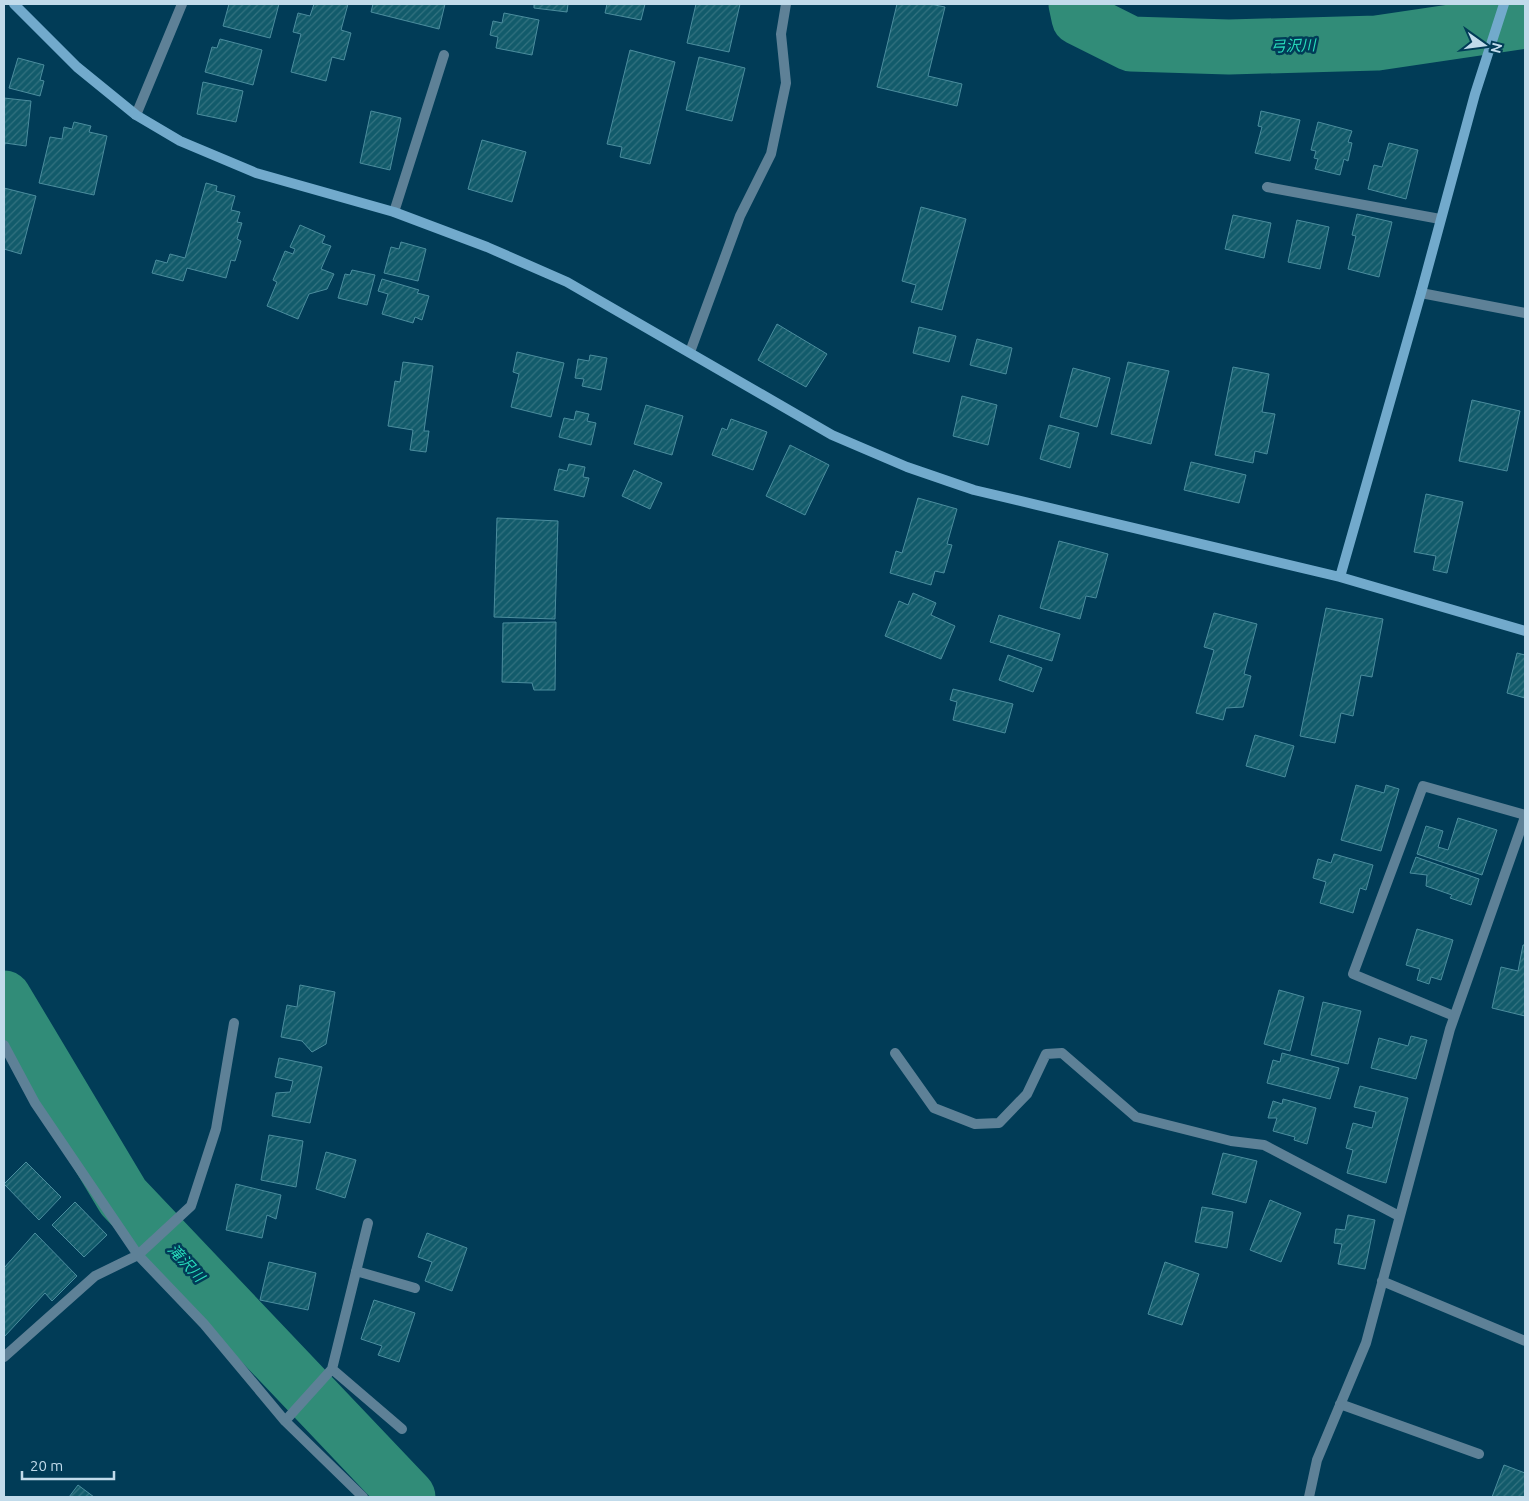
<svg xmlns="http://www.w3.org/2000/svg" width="1529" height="1501" font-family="Ubuntu,'Noto Sans JP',sans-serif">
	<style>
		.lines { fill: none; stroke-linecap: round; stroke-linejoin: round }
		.river { stroke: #318c78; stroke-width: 55 }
		.building { fill: url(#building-hatch); stroke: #4b8d9e }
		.lane { stroke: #5e8197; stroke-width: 10 }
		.street { stroke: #5e8197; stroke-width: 10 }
		.secondary { stroke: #72aacc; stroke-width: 10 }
		.labels { text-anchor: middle; stroke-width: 5; stroke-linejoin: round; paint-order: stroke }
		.water-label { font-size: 15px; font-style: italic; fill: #27dcbb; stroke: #013c57 }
	</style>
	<defs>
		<pattern id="building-hatch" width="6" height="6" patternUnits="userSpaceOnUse" patternTransform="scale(1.25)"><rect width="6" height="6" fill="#125b6b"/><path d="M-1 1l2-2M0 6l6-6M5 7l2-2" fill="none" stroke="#337280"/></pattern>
	</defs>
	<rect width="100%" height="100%" fill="#013c57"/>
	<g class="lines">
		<!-- river -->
		<path class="river" d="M 1076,4 L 1079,18 L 1131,44 L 1229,47 L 1377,43 L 1525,21
			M 4,998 L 123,1197 L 408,1497"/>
	</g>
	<!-- building -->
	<path class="building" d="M 229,4 L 279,4 L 270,38 L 223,26 Z
		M 314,4 L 348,4 L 341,30 L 351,33 L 344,60 L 332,57 L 326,81 L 291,72 L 301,34 L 293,32 L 298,13 L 310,16 Z
		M 373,4 L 445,4 L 439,29 L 371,12 Z
		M 534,4 L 568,4 L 567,12 L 534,8 Z
		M 607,4 L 645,4 L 641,20 L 605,13 Z
		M 696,4 L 740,4 L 729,52 L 687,43 Z
		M 897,4 L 930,4 L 945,7 L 928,76 L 962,84 L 957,106 L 877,87 Z
		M 504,13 L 539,20 L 532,55 L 496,48 L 498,37 L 490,35 L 493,21 L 502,23 Z
		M 220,39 L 262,50 L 253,85 L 205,72 L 212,47 L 217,48 Z
		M 630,50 L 675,62 L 650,164 L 620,157 L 622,147 L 607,144 Z
		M 699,57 L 745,68 L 732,121 L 686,110 Z
		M 18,58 L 44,65 L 40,80 L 44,81 L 40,96 L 9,88 Z
		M 203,82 L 243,91 L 236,122 L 197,114 Z
		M 4,98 L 31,101 L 26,146 L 5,143 L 4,149 Z
		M 371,111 L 401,118 L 390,170 L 360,163 Z
		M 1261,111 L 1300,120 L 1290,161 L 1255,153 L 1262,127 L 1258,126 Z
		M 74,122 L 91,126 L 89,132 L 107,136 L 94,195 L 39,183 L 50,137 L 62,139 L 64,127 L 72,129 Z
		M 1318,122 L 1352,131 L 1348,142 L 1352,143 L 1348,161 L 1344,159 L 1340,175 L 1315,169 L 1318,159 L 1314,158 L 1316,151 L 1311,150 Z
		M 482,140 L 526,152 L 512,202 L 468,189 Z
		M 1389,143 L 1418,150 L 1406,199 L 1368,189 L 1374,165 L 1382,167 Z
		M 206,183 L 217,186 L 216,191 L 235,196 L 231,210 L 240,212 L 237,222 L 242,223 L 237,239 L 241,241 L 235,261 L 231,260 L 226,278 L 187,268 L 183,281 L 152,273 L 156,260 L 167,263 L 170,254 L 185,258 Z
		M 4,188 L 36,196 L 21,254 L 4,249 Z
		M 921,207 L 966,219 L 942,310 L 911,302 L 916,285 L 902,281 Z
		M 1357,214 L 1392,222 L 1379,277 L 1348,269 L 1356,236 L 1352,235 Z
		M 1233,215 L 1271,223 L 1264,258 L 1225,249 Z
		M 1297,220 L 1329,227 L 1320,269 L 1288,262 Z
		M 300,225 L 325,236 L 322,243 L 331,246 L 321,269 L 334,274 L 327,289 L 309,294 L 298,319 L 267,306 L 277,282 L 273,280 L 285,251 L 293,254 L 295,249 L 290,247 Z
		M 401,242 L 426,249 L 418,281 L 384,273 L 391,247 L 399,249 Z
		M 352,270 L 375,275 L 367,305 L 338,298 L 345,274 L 350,275 Z
		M 382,279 L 419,290 L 417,293 L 429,296 L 422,320 L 415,317 L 413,323 L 382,314 L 388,294 L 378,291 Z
		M 777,324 L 827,354 L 806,387 L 758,360 Z
		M 919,327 L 956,336 L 949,362 L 913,353 Z
		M 977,339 L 1012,348 L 1006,374 L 970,365 Z
		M 517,352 L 564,363 L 551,417 L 511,407 L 519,374 L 513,372 Z
		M 590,355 L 607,358 L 601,390 L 582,386 L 584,379 L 575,378 L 578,359 L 589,361 Z
		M 403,362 L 433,366 L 424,431 L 429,431 L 426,452 L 410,450 L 413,430 L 388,426 L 395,381 L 400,382 Z
		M 1128,362 L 1169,371 L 1151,444 L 1111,434 Z
		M 1233,367 L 1269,374 L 1262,412 L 1275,414 L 1267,454 L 1255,451 L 1253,463 L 1215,455 Z
		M 1073,368 L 1110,378 L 1097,427 L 1060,417 Z
		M 962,396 L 997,405 L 988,445 L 953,436 Z
		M 1472,400 L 1520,411 L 1507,471 L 1459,461 Z
		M 646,405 L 683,416 L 672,455 L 634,444 Z
		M 576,411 L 589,414 L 587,421 L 596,423 L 591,445 L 559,437 L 564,418 L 574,420 Z
		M 731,419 L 767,432 L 753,470 L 712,455 L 722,428 L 727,430 Z
		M 1049,425 L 1079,433 L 1070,468 L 1040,459 Z
		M 790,445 L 829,465 L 805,515 L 766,496 Z
		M 1191,462 L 1246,475 L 1239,503 L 1184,490 Z
		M 569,464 L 585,467 L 583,477 L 589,478 L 584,497 L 554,490 L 559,469 L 567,471 Z
		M 634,470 L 662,483 L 650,509 L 622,496 Z
		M 1426,494 L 1463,502 L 1447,573 L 1433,570 L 1436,556 L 1414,552 Z
		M 918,498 L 957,509 L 947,544 L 952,545 L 944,573 L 935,571 L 931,585 L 890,573 L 896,551 L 902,553 Z
		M 497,518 L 558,521 L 555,619 L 494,617 Z
		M 1059,541 L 1108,554 L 1096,598 L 1086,596 L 1080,619 L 1040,608 Z
		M 913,593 L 936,603 L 931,615 L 955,626 L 941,659 L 885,636 L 899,601 L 908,605 Z
		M 1326,608 L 1383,619 L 1372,677 L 1361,675 L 1353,716 L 1341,713 L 1335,743 L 1300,736 Z
		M 1214,613 L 1257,624 L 1244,674 L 1251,676 L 1243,707 L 1226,708 L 1223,720 L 1196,713 L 1214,650 L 1204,647 Z
		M 999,615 L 1060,634 L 1052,661 L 990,642 Z
		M 556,622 L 555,690 L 534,690 L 532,683 L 502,682 L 503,623 Z
		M 1517,653 L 1525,655 L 1525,698 L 1507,693 Z
		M 1008,655 L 1042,668 L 1033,692 L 999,680 Z
		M 953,689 L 1013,704 L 1005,733 L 953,720 L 957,702 L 950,700 Z
		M 1255,735 L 1294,746 L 1285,777 L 1246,766 Z
		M 1356,785 L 1384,793 L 1386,785 L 1399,789 L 1381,851 L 1341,840 Z
		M 1458,818 L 1497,830 L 1482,875 L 1417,854 L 1426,826 L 1443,831 L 1438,847 L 1448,850 Z
		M 1334,854 L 1373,865 L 1366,890 L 1360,888 L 1353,913 L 1320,903 L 1326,882 L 1313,878 L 1318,859 L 1331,863 Z
		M 1416,857 L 1479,879 L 1471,905 L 1450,898 L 1452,895 L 1426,886 L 1427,875 L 1410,873 Z
		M 1417,929 L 1453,940 L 1441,980 L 1431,977 L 1429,984 L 1417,980 L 1420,969 L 1406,965 Z
		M 1523,945 L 1525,945 L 1525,1016 L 1492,1008 L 1501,967 L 1518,971 Z
		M 300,985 L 335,992 L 326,1044 L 312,1052 L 302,1041 L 281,1037 L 287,1005 L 297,1007 Z
		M 1279,990 L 1304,997 L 1290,1051 L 1264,1044 Z
		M 1323,1002 L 1361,1011 L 1348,1064 L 1311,1055 Z
		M 1411,1036 L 1427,1040 L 1416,1079 L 1371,1068 L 1379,1038 L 1408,1046 Z
		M 1282,1053 L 1339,1068 L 1330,1099 L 1267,1083 L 1273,1060 L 1280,1062 Z
		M 279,1058 L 322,1067 L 310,1123 L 272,1116 L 276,1093 L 290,1092 L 293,1081 L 275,1077 Z
		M 1360,1086 L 1408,1098 L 1386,1183 L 1347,1173 L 1353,1150 L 1346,1148 L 1353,1123 L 1372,1128 L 1376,1112 L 1354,1107 Z
		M 1283,1099 L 1316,1108 L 1307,1144 L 1294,1140 L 1295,1137 L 1273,1131 L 1277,1118 L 1268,1118 L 1273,1101 L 1282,1104 Z
		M 269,1135 L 303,1141 L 296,1187 L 261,1180 Z
		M 326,1152 L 356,1160 L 345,1198 L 316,1189 Z
		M 1223,1153 L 1257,1161 L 1246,1203 L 1212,1194 Z
		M 26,1162 L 61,1197 L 39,1220 L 4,1184 Z
		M 236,1184 L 281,1195 L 276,1219 L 267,1215 L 262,1238 L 226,1230 Z
		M 1270,1200 L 1301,1213 L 1281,1262 L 1250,1250 Z
		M 75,1202 L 107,1235 L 84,1257 L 52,1225 Z
		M 1202,1207 L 1233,1212 L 1227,1248 L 1195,1242 Z
		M 1348,1215 L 1375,1220 L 1365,1269 L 1338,1264 L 1342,1244 L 1334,1243 L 1336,1229 L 1345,1230 Z
		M 35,1233 L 77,1276 L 52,1301 L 45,1293 L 4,1337 L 4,1268 Z
		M 427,1233 L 467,1248 L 452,1291 L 425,1281 L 432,1262 L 418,1257 Z
		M 269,1262 L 316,1273 L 308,1310 L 260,1300 Z
		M 1165,1262 L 1199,1274 L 1182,1325 L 1148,1314 Z
		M 374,1300 L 415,1313 L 399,1362 L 378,1355 L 382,1346 L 361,1339 Z
		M 1504,1465 L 1525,1473 L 1525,1497 L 1492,1497 Z
		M 78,1485 L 94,1497 L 69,1497 Z"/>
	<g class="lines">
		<!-- lane -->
		<path class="lane" d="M 1421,293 L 1525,313"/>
		<!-- street -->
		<path class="street" d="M 136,115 L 182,4
			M 1267,187 L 1440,219
			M 394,212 L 444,55
			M 690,352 L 740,216 L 771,154 L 786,83 L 781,34 L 786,4
			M 1454,1016 L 1353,974 L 1423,786 L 1525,815
			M 4,1045 L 35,1103 L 138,1255 L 204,1324 L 285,1421 L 363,1497
			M 895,1053 L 934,1108 L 975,1124 L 999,1123 L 1027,1094 L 1046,1054 L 1062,1053 L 1136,1117 L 1231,1141 L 1264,1145 L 1399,1216
			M 356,1271 L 415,1288
			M 1382,1281 L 1525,1341
			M 4,1357 L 95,1276 L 138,1255 L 191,1206 L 216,1129 L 234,1023
			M 332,1369 L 402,1429
			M 1340,1404 L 1479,1454
			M 285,1421 L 332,1369 L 368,1223
			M 1309,1497 L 1317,1460 L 1366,1343 L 1450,1029 L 1525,817"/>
		<!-- secondary -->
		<path class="secondary" d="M 14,4 L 77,67 L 136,115 L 180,141 L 256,173 L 394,212 L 487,247 L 567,282 L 832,435 L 907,467 L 974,490 L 1340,577 L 1525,631
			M 1340,577 L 1421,293 L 1475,94 L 1504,4"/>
	</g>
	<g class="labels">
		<!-- water labels -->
		<g class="water-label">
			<text transform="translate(1293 46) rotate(-2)" y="5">弓沢川</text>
			<text transform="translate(186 1263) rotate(47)" y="5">滝沢川</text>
		</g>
	</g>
	<!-- border -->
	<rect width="1529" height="1501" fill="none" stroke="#c1dbeb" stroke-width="10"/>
	<!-- north arrow -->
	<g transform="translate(1484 45) rotate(104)" stroke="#013c57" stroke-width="4" paint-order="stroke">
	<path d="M0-4L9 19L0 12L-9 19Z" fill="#c1dbeb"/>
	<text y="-8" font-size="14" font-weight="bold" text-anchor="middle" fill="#c1dbeb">N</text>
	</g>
	<!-- scale -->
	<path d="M22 1471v8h92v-8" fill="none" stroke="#c1dbeb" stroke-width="2.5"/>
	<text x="30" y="1471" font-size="15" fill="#c1dbeb" stroke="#013c57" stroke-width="4" paint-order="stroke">20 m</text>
</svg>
